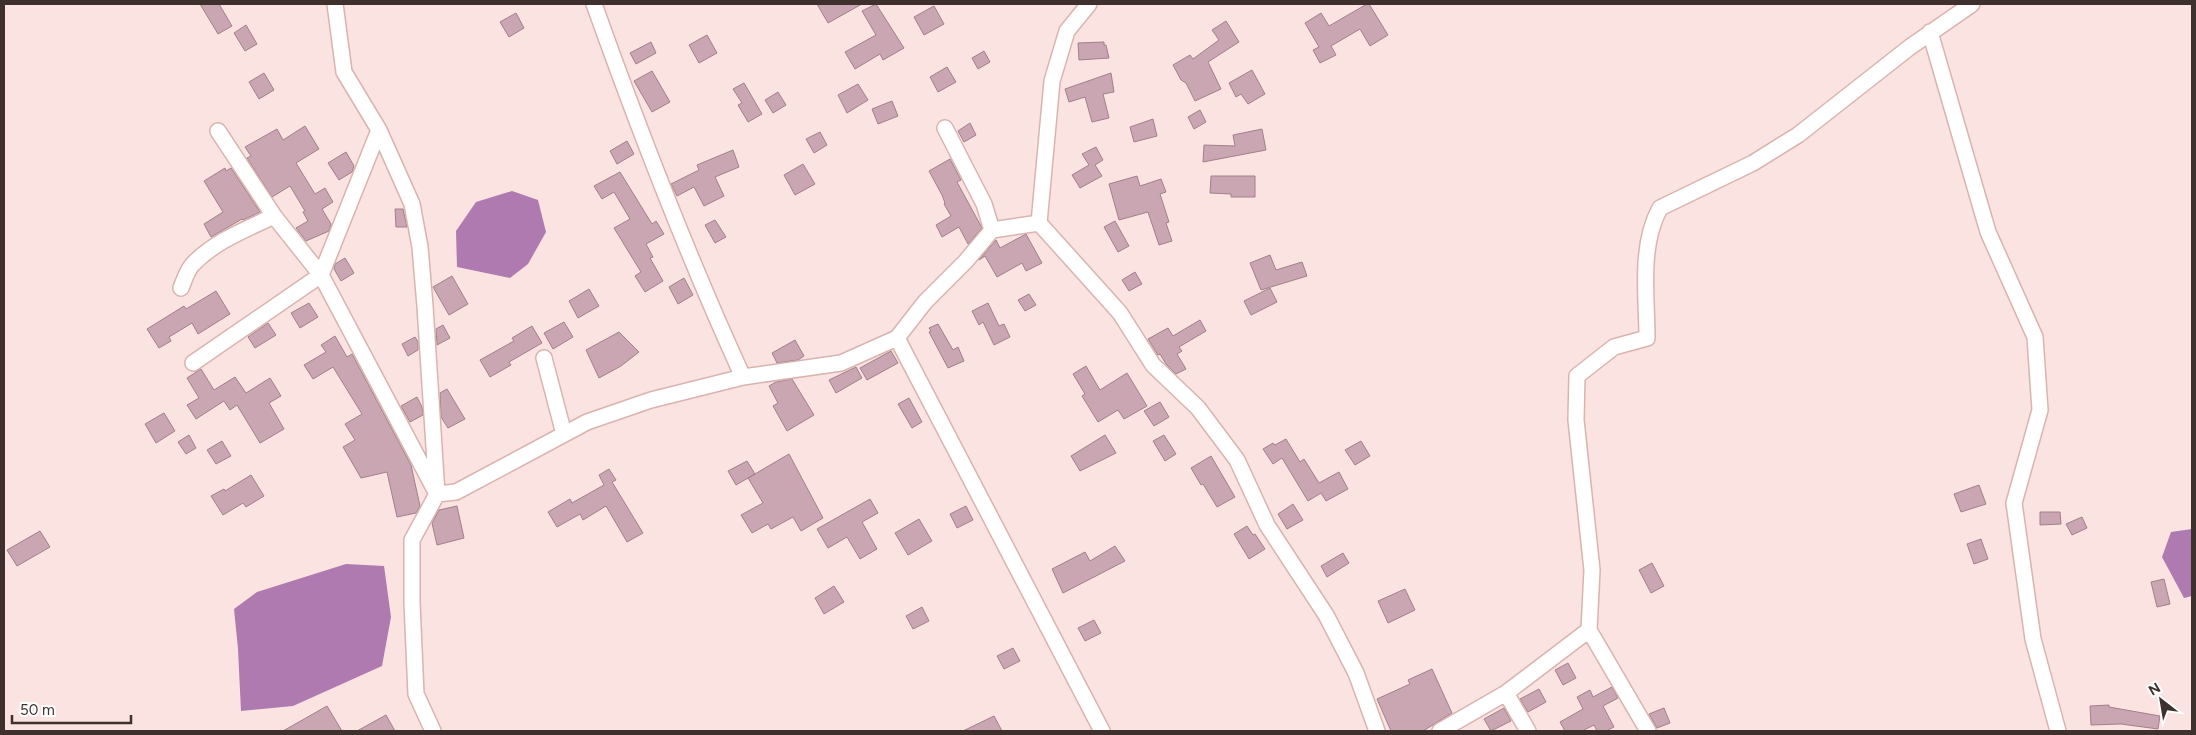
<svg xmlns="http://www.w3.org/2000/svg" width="2196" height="735" font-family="Figtree,sans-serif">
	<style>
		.water { fill: #ae7aaf }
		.building { fill: #c9a6b1; stroke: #a2808b }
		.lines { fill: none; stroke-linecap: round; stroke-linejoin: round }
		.minor-casing { stroke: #d9b4af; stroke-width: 18 }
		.minor { stroke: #fff; stroke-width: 15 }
	</style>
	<rect width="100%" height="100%" fill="#fae3e0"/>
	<!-- water -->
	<path class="water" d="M 512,191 L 538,200 L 546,232 L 528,264 L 510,278 L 457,267 L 456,231 L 476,202 Z
		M 2192,529 L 2192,596 L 2184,598 L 2162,557 L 2171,532 Z
		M 346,564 L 384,566 L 391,617 L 382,666 L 293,706 L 241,711 L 238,649 L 234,609 L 257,592 Z"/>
	<!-- building -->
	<path class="building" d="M 200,4 L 219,4 L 232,26 L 218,34 Z
		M 817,4 L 862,4 L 828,23 Z
		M 876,4 L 904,48 L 883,60 L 880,54 L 855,69 L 845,52 L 876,35 L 862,11 Z
		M 1367,4 L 1369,4 L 1388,35 L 1370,46 L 1360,29 L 1331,46 L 1336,55 L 1320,63 L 1313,50 L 1319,47 L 1305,23 L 1321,13 L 1329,26 Z
		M 934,6 L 944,24 L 924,35 L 914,17 Z
		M 516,13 L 524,28 L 509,37 L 500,22 Z
		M 1226,21 L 1239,42 L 1208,62 L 1221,89 L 1195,101 L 1186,83 L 1181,80 L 1173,65 L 1190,55 L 1193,59 L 1219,40 L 1212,30 Z
		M 246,25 L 257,44 L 245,51 L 234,33 Z
		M 707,35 L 717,53 L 699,63 L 689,45 Z
		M 651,42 L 656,53 L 636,64 L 630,53 Z
		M 1104,42 L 1104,45 L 1106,45 L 1109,58 L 1079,60 L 1078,43 Z
		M 984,51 L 990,62 L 978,69 L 972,58 Z
		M 947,67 L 956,82 L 938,92 L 930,77 Z
		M 1252,70 L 1265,94 L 1248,104 L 1241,94 L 1236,97 L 1229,83 Z
		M 652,71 L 670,102 L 652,112 L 634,81 Z
		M 264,73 L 274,90 L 259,99 L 249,82 Z
		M 1111,73 L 1114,92 L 1103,94 L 1109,118 L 1092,122 L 1085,97 L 1069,102 L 1065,89 Z
		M 744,83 L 762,114 L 748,122 L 738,105 L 742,103 L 733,89 Z
		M 858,84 L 868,100 L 847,113 L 838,95 Z
		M 778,92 L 786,105 L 773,113 L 765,100 Z
		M 892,101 L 898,116 L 878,124 L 872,109 Z
		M 1200,110 L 1206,122 L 1194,129 L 1188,117 Z
		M 1153,119 L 1157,136 L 1134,142 L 1130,127 Z
		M 970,123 L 976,135 L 964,142 L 958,131 Z
		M 305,126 L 319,149 L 296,163 L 315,194 L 325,188 L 333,202 L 322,209 L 331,224 L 329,231 L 306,241 L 296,228 L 308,221 L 303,212 L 305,211 L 290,186 L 272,197 L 247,158 L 251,156 L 245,147 L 277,129 L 283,140 Z
		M 1262,129 L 1266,150 L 1203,162 L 1204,145 L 1235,146 L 1233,135 Z
		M 820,132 L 827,145 L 814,153 L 806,139 Z
		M 627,141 L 634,154 L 617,164 L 610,151 Z
		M 1096,147 L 1103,160 L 1095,165 L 1102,176 L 1080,188 L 1072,175 L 1089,165 L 1082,154 Z
		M 733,150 L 739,167 L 715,177 L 724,196 L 704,206 L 694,187 L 677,196 L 671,184 L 699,170 L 697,165 Z
		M 346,152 L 354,166 L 352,172 L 339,180 L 328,163 Z
		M 950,159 L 961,180 L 957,182 L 982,228 L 968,244 L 959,227 L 942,237 L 936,225 L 951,216 L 944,204 L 945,203 L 942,195 L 929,171 Z
		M 803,164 L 815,184 L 795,195 L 784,175 Z
		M 225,168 L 226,171 L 231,168 L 260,212 L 243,220 L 242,219 L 211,237 L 204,224 L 223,212 L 204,181 Z
		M 620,172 L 652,224 L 656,221 L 664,234 L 646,244 L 653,257 L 650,258 L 663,281 L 645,292 L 635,276 L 641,272 L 614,228 L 630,219 L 614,192 L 602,199 L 594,186 Z
		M 1137,176 L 1140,186 L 1161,179 L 1166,192 L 1160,194 L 1169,222 L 1166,223 L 1172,241 L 1159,245 L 1148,212 L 1119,220 L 1109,184 Z
		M 1211,176 L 1255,176 L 1255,197 L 1231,197 L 1231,194 L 1210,193 Z
		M 395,209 L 403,209 L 407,227 L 396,227 Z
		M 715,220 L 726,237 L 715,243 L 705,225 Z
		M 1115,221 L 1129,246 L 1118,252 L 1104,227 Z
		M 1026,234 L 1042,263 L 1026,271 L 1022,263 L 997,277 L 985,256 L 979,260 L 996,240 L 1000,248 Z
		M 1270,255 L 1276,270 L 1302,262 L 1307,276 L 1261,290 L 1250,263 Z
		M 345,258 L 354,273 L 341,281 L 334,269 L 335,264 Z
		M 1135,272 L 1142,284 L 1129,291 L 1122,280 Z
		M 452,276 L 468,304 L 449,315 L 433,287 Z
		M 684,278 L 693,295 L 678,304 L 669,287 Z
		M 1270,288 L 1277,302 L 1251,315 L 1244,301 Z
		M 589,289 L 599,306 L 578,318 L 569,301 Z
		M 216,291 L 230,314 L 198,334 L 192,323 L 169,337 L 171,341 L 159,348 L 147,329 L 184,306 L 186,309 Z
		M 1029,294 L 1036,305 L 1025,311 L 1018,300 Z
		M 309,303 L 318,317 L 300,328 L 291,313 Z
		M 988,303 L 999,326 L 1004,324 L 1010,337 L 994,345 L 983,322 L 979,325 L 972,311 Z
		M 1200,320 L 1206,331 L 1179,347 L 1182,351 L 1177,354 L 1186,369 L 1176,374 L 1166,364 L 1160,354 L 1158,355 L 1148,339 L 1168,328 L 1173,336 Z
		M 564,322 L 573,337 L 553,349 L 544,333 Z
		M 268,323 L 276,335 L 255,348 L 248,337 Z
		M 938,324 L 953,350 L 958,347 L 964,361 L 948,368 L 929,332 L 931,331 L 929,328 Z
		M 443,325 L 450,338 L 437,345 L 436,329 Z
		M 532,326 L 542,343 L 509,362 L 511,365 L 490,377 L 480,360 L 514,341 L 512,338 Z
		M 619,332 L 639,352 L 621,366 L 599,378 L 586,350 Z
		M 335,336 L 347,357 L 352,354 L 411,465 L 420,506 L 416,513 L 397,517 L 387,472 L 361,478 L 343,447 L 355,440 L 345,424 L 362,414 L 333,367 L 313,379 L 304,365 L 326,352 L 321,345 Z
		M 415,337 L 418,342 L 418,350 L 408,356 L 402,344 Z
		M 795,340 L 804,356 L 798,360 L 777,363 L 772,353 Z
		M 891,351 L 898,363 L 867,380 L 860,368 Z
		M 1086,366 L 1100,390 L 1127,373 L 1147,406 L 1124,419 L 1118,410 L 1098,422 L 1082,396 L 1085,394 L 1073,374 Z
		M 856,367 L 862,378 L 836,393 L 829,380 Z
		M 201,369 L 214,390 L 235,377 L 246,393 L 270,378 L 281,396 L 269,403 L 284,429 L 260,443 L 237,405 L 230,410 L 224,401 L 196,419 L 187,405 L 199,398 L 187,378 Z
		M 792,379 L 814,415 L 787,431 L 773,406 L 778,403 L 769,386 L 776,382 Z
		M 447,389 L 465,419 L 448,428 L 441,417 L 440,393 Z
		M 417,397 L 422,407 L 423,415 L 410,422 L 401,406 Z
		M 909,398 L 922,422 L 912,428 L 898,404 Z
		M 1160,402 L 1169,417 L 1154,426 L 1144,411 Z
		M 164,413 L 175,431 L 156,443 L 145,424 Z
		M 189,435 L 196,448 L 186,454 L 178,442 Z
		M 1105,435 L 1116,453 L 1080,471 L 1071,456 Z
		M 1164,435 L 1176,454 L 1165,461 L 1153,441 Z
		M 1286,439 L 1300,462 L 1304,459 L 1319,483 L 1339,472 L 1348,489 L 1326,501 L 1321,493 L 1308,501 L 1282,458 L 1273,464 L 1263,449 L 1273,443 L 1275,445 Z
		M 222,441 L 231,456 L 216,464 L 207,450 Z
		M 1361,441 L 1370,456 L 1355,465 L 1345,450 Z
		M 789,454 L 823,518 L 801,531 L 793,517 L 771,529 L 768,524 L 752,533 L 741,515 L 763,503 L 748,478 Z
		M 1211,456 L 1235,497 L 1217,507 L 1203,484 L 1201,485 L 1191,468 Z
		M 747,461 L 755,474 L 736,485 L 728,471 Z
		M 609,469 L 616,480 L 612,482 L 643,533 L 627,542 L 606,506 L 583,520 L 580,514 L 557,527 L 548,512 L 570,499 L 572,503 L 604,485 L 599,475 Z
		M 251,475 L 264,496 L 246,507 L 243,503 L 223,515 L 211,496 L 224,489 L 225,491 Z
		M 1979,485 L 1986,504 L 1961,512 L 1954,494 Z
		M 870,499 L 878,513 L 862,522 L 877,549 L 860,559 L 847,537 L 828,548 L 817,529 Z
		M 1293,504 L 1303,520 L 1287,529 L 1278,514 Z
		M 457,506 L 464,538 L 437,545 L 432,523 L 439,510 Z
		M 966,506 L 973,520 L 957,528 L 950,514 Z
		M 2040,512 L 2060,512 L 2061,524 L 2040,525 Z
		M 2082,517 L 2087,528 L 2072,535 L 2066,524 Z
		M 919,519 L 932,541 L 908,555 L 895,533 Z
		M 1247,526 L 1253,535 L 1255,534 L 1265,549 L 1249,559 L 1234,534 Z
		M 40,531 L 50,547 L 17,566 L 7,550 Z
		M 1981,539 L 1988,559 L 1974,564 L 1967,544 Z
		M 1115,546 L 1125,561 L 1063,593 L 1052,569 L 1085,552 L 1090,561 Z
		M 1343,553 L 1349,563 L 1327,577 L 1321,566 Z
		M 1652,563 L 1664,586 L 1651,593 L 1639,570 Z
		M 2164,579 L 2170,604 L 2157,607 L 2151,582 Z
		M 834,586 L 844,602 L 824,614 L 815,598 Z
		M 1405,589 L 1415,610 L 1388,623 L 1378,601 Z
		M 922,607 L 929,621 L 913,629 L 906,616 Z
		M 1094,620 L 1101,633 L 1085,641 L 1078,628 Z
		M 1013,648 L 1020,661 L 1004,669 L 997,656 Z
		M 1568,663 L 1576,678 L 1563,685 L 1555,670 Z
		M 1432,669 L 1452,713 L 1423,731 L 1391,731 L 1377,699 L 1410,684 L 1408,680 Z
		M 1612,687 L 1618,698 L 1603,706 L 1614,727 L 1606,731 L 1597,731 L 1594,725 L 1582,731 L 1565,731 L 1560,722 L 1583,709 L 1577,697 L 1590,690 L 1593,697 Z
		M 1539,689 L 1546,702 L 1528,712 L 1520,699 Z
		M 2109,705 L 2109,707 L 2160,716 L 2158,729 L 2121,724 L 2091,725 L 2090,706 Z
		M 327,706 L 342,731 L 283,731 Z
		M 1504,708 L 1511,721 L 1491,731 L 1484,719 Z
		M 1664,708 L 1670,723 L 1657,728 L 1649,714 Z
		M 386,715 L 395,731 L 357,731 Z
		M 994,716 L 1002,731 L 963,731 Z"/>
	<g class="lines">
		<!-- minor casing -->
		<g class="minor-casing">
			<path id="minor" d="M 335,4 L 344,72 L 379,130 L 412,204 L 420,247 L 425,306 L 437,494 L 456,492 L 587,422 L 651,400 L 743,377 L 841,363 L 897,338 L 925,302 L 966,261 L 992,230 L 984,204 L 945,128
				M 594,4 C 639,130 687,255 743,377
				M 1089,4 L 1067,31 L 1052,81 L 1039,223 L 1120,313 L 1153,365 L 1198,408 L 1237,460 L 1267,525 L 1326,615 L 1356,673 L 1377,731
				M 1930,32 L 1988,232 L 2035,337 L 2040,410 L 2014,503 L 2033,639 L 2058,731
				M 218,131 L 274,216 L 321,275 L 437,494 L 412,540 L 412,603 L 416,694 L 433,731
				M 992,230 L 1039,223
				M 181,288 C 184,281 187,270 193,264 C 215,241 247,229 274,216
				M 897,338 L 1102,731
				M 544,358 L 564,434
				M 193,363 L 321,275 L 379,130
				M 1589,630 L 1648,731
				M 1506,693 L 1528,731
				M 1440,731 L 1506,693 L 1589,630 L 1592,570 L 1576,420 L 1577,376 L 1614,347 L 1647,338 C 1647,296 1639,246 1660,208 L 1753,163 L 1798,135 L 1910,47 L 1972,4"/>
		</g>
		<!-- minor -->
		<use href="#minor" class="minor"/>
	</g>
	<!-- border -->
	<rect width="2196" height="735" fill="none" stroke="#3f302e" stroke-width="10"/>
	<!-- north arrow -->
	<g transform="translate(2161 700) rotate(329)" stroke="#ffffff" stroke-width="4" paint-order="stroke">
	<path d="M0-4L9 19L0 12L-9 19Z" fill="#3f302e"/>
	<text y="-8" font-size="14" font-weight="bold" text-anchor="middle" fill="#3f302e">N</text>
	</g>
	<!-- scale -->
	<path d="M12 715v8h119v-8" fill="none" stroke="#3f302e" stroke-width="2.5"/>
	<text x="20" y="715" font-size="15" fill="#3f302e" stroke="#ffffff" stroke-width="4" paint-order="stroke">50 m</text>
</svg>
